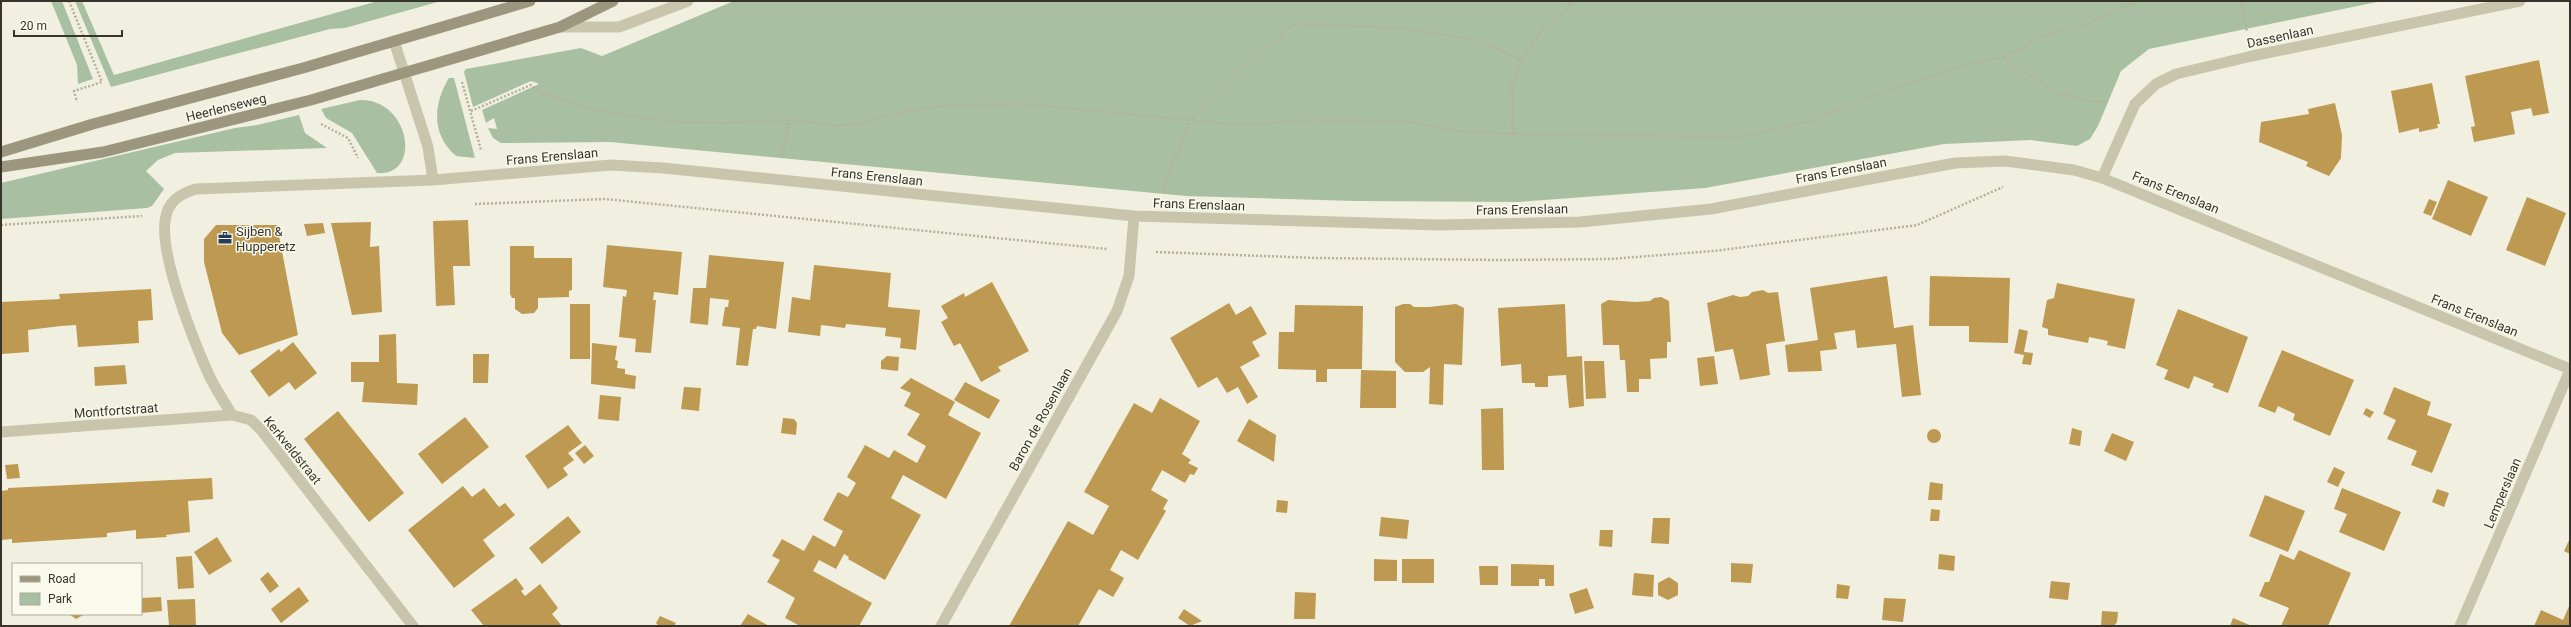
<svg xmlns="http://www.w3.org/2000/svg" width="2571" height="627" font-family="Roboto,sans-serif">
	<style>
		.green { fill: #a8c0a1 }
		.building { fill: #bd9952 }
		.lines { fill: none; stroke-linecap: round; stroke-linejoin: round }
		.path { stroke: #b5b097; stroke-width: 2.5; stroke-dasharray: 2 2; stroke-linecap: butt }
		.service { stroke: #c9c5ac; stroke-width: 11 }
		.minor { stroke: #c9c5ac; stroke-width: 11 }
		.secondary { stroke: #9d967e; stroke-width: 11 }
		.labels { text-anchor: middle; stroke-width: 3; stroke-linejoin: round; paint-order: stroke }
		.street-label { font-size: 13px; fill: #38342b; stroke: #f9f9ec }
		.poi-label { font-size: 13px; fill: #38342b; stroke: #f9f9ec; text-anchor: start }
	</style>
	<rect width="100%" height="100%" fill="#f1f0e0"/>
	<!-- green -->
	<path class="green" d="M 51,1 L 62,1 L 93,79 L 78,84 L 77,65 Z
		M 75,1 L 82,1 L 114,75 L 378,1 L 441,1 L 345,28 L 330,29 L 111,87 Z
		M 734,1 L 2382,1 L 2149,49 L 2121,71 L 2098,126 L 2090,139 L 2077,146 L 2031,140 L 1944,144 L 1705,188 L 1519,202 L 1354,201 L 1186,196 L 610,142 L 501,143 L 493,138 L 488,128 L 497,129 L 494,118 L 486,123 L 482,110 L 539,84 L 531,81 L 473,107 L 464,72 L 466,69 L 581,48 L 602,56 Z
		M 449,78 L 454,78 L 475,158 L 456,156 C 431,135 433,104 449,78 Z
		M 360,100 C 411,99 422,177 377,173 L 352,133 L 326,118 L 321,109 Z
		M 299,115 L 305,133 L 327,148 L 175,153 L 158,160 L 146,171 L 164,189 L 152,206 L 147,208 L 1,219 L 1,183 L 235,128 L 257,125 Z"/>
	<!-- building -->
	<path class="building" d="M 2539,60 L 2549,113 L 2533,116 L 2531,108 L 2511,112 L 2515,134 L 2474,142 L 2471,127 L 2475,126 L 2465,76 Z
		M 2432,83 L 2440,124 L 2437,124 L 2438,128 L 2419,132 L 2419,128 L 2399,133 L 2391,91 Z
		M 2335,103 L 2342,135 L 2341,158 L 2329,176 L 2306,166 L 2308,162 L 2259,142 L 2261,122 L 2309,114 L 2308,109 Z
		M 2448,180 L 2488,197 L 2471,236 L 2432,219 Z
		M 2527,197 L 2566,213 L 2545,266 L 2506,250 Z
		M 2429,199 L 2437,202 L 2431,216 L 2423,213 Z
		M 468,220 L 470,266 L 453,266 L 455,305 L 436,306 L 433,221 Z
		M 371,222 L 370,247 L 379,246 L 382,312 L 352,315 L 331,223 Z
		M 323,223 L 325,233 L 307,236 L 304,224 Z
		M 216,225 L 277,225 L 298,335 L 239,355 L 222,333 L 204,262 L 204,239 Z
		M 607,245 L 682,252 L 678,295 L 654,292 L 653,300 L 656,300 L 651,353 L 635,352 L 636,339 L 619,337 L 623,296 L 626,297 L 627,290 L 603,287 Z
		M 510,246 L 534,246 L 534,258 L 572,258 L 572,290 L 569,291 L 569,297 L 538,298 L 538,308 L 534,313 L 522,314 L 515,309 L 515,298 L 512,298 L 510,294 Z
		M 709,255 L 784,262 L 776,329 L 757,326 L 756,329 L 753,329 L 748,366 L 736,365 L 740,328 L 722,326 L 725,307 L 728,307 L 729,300 L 710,298 L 708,325 L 690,323 L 693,288 L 706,288 Z
		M 814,265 L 891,273 L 888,307 L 920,310 L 916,350 L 900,348 L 901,338 L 885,336 L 886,328 L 846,324 L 845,328 L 821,325 L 820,336 L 788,332 L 792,297 L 810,300 Z
		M 1887,276 L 1894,328 L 1913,325 L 1921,395 L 1902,397 L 1896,344 L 1857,348 L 1855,330 L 1834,333 L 1837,349 L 1820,351 L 1822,371 L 1788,372 L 1785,345 L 1818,340 L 1810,288 Z
		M 1930,276 L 2010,278 L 2008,343 L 1969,342 L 1969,326 L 1929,326 Z
		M 992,282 L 1029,351 L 998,367 L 1001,371 L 981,382 L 960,343 L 954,346 L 941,322 L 948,318 L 941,306 L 964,293 L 965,297 Z
		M 2057,283 L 2135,299 L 2125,349 L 2107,345 L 2108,341 L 2089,337 L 2088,343 L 2048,335 L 2048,329 L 2042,327 L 2047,300 L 2054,298 Z
		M 151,289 L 153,320 L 138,321 L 139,343 L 78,347 L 76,325 L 61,326 L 28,330 L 29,352 L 1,354 L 1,302 L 60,299 L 59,294 Z
		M 1763,290 L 1768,293 L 1778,292 L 1785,341 L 1766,344 L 1770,375 L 1740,380 L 1733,349 L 1715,352 L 1707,303 L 1733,295 L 1740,297 L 1748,296 L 1752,292 Z
		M 1661,297 L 1669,301 L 1671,342 L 1667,342 L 1667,358 L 1650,359 L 1651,379 L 1639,379 L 1639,392 L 1627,392 L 1625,360 L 1620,360 L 1619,345 L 1603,345 L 1601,304 L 1608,300 L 1635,302 L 1650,301 L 1654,298 Z
		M 1229,303 L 1236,315 L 1251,306 L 1267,334 L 1252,342 L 1260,356 L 1240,367 L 1258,397 L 1247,404 L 1238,387 L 1227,393 L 1217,377 L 1198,388 L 1170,338 Z
		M 570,304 L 590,304 L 590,359 L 570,359 Z
		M 1403,304 L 1410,304 L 1414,307 L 1429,307 L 1456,304 L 1464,308 L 1462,365 L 1444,364 L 1443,405 L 1429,404 L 1430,367 L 1423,372 L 1405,372 L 1395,362 L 1395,307 Z
		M 1565,304 L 1567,357 L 1582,356 L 1584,406 L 1569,408 L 1566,375 L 1548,376 L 1548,387 L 1535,387 L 1535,383 L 1522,383 L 1521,364 L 1501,366 L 1498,308 Z
		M 1295,305 L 1363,306 L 1362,369 L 1327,369 L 1327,382 L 1316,382 L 1316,370 L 1278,369 L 1279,332 L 1294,332 Z
		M 2178,309 L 2248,337 L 2228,393 L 2212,387 L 2214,384 L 2194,376 L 2189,389 L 2164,379 L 2168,370 L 2156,365 Z
		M 2019,329 L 2028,331 L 2024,352 L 2033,353 L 2031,365 L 2022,364 L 2024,355 L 2014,353 Z
		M 396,334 L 397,383 L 418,384 L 417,405 L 362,402 L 364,382 L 351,382 L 351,362 L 379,362 L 379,335 Z
		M 293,342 L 317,373 L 295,390 L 289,382 L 269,397 L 250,371 L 279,349 L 281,352 Z
		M 592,343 L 617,346 L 615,360 L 618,361 L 617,368 L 625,369 L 625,374 L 636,376 L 635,389 L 591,384 Z
		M 2282,350 L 2354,380 L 2330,436 L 2293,420 L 2295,414 L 2278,406 L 2275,413 L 2258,406 Z
		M 473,354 L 489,354 L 488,383 L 473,383 Z
		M 887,356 L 899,357 L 898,371 L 881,369 L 881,361 Z
		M 1714,356 L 1718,384 L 1700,386 L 1697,358 Z
		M 1584,361 L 1604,361 L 1606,398 L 1586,399 Z
		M 125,365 L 127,384 L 95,386 L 94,367 Z
		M 1361,370 L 1396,371 L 1396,408 L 1360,408 Z
		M 911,378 L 955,402 L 948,415 L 981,433 L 946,499 L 903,475 L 891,498 L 921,515 L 885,580 L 848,559 L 849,557 L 844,554 L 836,569 L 819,560 L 813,571 L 872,603 L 859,626 L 800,626 L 785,618 L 795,598 L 767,582 L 780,560 L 772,556 L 782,539 L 804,551 L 813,535 L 835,547 L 843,531 L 823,520 L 838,492 L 848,497 L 856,483 L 847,477 L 865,445 L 889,458 L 894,450 L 917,463 L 926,446 L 907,435 L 920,414 L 904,406 L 911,393 L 900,388 Z
		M 965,382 L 1000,400 L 989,419 L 954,400 Z
		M 684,387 L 701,388 L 699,411 L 681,409 Z
		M 2394,387 L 2431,402 L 2427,415 L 2452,424 L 2432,473 L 2411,465 L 2417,451 L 2387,439 L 2396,420 L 2383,414 Z
		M 600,395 L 621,397 L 619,421 L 598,419 Z
		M 1160,398 L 1200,421 L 1182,454 L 1191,460 L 1188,463 L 1198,468 L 1194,475 L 1190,474 L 1185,483 L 1162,470 L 1151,490 L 1168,500 L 1163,509 L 1166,511 L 1138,560 L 1121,550 L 1110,570 L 1124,578 L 1119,587 L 1113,597 L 1099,589 L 1078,626 L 1009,626 L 1068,521 L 1093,535 L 1109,506 L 1084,492 L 1134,403 L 1152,413 Z
		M 1503,408 L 1504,470 L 1482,470 L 1481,409 Z
		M 2366,408 L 2374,412 L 2370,418 L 2363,414 Z
		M 338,411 L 404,493 L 369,522 L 304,439 Z
		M 465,417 L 489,447 L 442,484 L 418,454 Z
		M 783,418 L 794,419 L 797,423 L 796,435 L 781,433 Z
		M 1249,419 L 1276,435 L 1274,462 L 1237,441 Z
		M 568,425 L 582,443 L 568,453 L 574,460 L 563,468 L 568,475 L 548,489 L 525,456 Z
		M 2072,428 L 2082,431 L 2080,446 L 2069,444 Z
		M1927 436a7 7 0 1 1 14 0a7 7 0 1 1-14 0Z
		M 2112,433 L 2134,442 L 2126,461 L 2104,451 Z
		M 585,445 L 594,456 L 584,464 L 575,453 Z
		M 18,464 L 20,478 L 7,479 L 5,465 Z
		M 2334,467 L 2345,472 L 2338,487 L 2327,482 Z
		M 212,478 L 213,499 L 188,501 L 190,532 L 166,535 L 167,537 L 136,539 L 136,530 L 107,533 L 107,537 L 12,543 L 12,539 L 1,540 L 1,491 L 8,490 L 8,488 Z
		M 1930,482 L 1943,484 L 1942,500 L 1928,500 Z
		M 463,486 L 472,497 L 484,488 L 499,507 L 505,503 L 515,515 L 483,540 L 495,556 L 454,588 L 408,530 Z
		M 2342,488 L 2401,512 L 2384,551 L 2339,532 L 2347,514 L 2334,509 Z
		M 2437,489 L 2449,493 L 2444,507 L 2432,502 Z
		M 2265,495 L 2305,511 L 2288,552 L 2249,536 Z
		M 1277,500 L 1288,501 L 1287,513 L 1276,512 Z
		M 1931,509 L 1940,510 L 1939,521 L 1930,521 Z
		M 568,516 L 581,532 L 542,564 L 529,548 Z
		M 1381,517 L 1409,520 L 1407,539 L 1379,536 Z
		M 1653,518 L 1670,518 L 1669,544 L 1651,543 Z
		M 1600,530 L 1613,530 L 1612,547 L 1599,546 Z
		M 217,537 L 232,561 L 209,575 L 194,552 Z
		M 2570,538 L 2570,554 L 2564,551 Z
		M 2299,550 L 2351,573 L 2328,626 L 2281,626 L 2289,608 L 2259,596 L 2265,582 L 2269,582 L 2280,554 L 2294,560 Z
		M 1939,554 L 1955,556 L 1954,571 L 1938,569 Z
		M 192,556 L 194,588 L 178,589 L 176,557 Z
		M 1374,559 L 1397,560 L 1397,581 L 1374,581 Z
		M 1402,559 L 1434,559 L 1434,583 L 1402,583 Z
		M 1731,563 L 1753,564 L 1751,583 L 1731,582 Z
		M 1511,564 L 1554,565 L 1554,586 L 1545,586 L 1545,579 L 1539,579 L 1539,586 L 1511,586 Z
		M 1479,566 L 1498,566 L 1498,585 L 1480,585 Z
		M 268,572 L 279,586 L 270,593 L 260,579 Z
		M 1634,573 L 1654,575 L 1653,597 L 1632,595 Z
		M 1669,577 L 1678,583 L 1678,595 L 1668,600 L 1658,595 L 1658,583 Z
		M 516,578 L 524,589 L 521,591 L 525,596 L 540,584 L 558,608 L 552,614 L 562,626 L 484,626 L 471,610 Z
		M 2051,581 L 2070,583 L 2068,600 L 2049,598 Z
		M 1837,584 L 1850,586 L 1848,599 L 1836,598 Z
		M 299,587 L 309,601 L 281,623 L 271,609 Z
		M 1587,588 L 1594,608 L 1575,614 L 1569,594 Z
		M 1295,592 L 1316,593 L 1315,619 L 1294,619 Z
		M 161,597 L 162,611 L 141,613 L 141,598 Z
		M 1884,598 L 1906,599 L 1903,622 L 1882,620 Z
		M 195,599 L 196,626 L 169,626 L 167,600 Z
		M 2570,604 L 2570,626 L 2534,626 L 2541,610 L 2563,620 Z
		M 1184,609 L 1202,621 L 1190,626 L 1178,618 Z
		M 2102,611 L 2118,612 L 2117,622 L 2114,626 L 2101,626 Z
		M 69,614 L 85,614 L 76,619 Z
		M 748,614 L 769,626 L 740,626 Z
		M 660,616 L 676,623 L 674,626 L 659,626 L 656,623 Z
		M 2233,618 L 2252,626 L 2230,626 Z"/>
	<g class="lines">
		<!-- path -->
		<path class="path" d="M 69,1 L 102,82 L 74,91 L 77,102
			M 2241,1 L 2247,32
			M 2003,58 L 2057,93 L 2087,101 L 2108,102
			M 1521,60 L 1540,33 L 1574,1
			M 462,82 L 481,150
			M 471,111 L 531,85 L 538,91 L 593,110 L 671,122 L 725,123 L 790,120 L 836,126 L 863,123 L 902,112 L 941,106 L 1022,104 L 1241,125 L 1314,120 L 1410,122 L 1460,131 L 1513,134 L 1741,137 L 1808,122 L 1884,91 L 1967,65 L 2003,57 L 2045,36 L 2089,23 L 2138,1
			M 321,124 L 348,138 L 358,158
			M 781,156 L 790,120
			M 1162,192 L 1190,120 L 1249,61 L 1294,24 L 1402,28 L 1478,40 L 1521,60 L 1512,86 L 1513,134
			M 475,204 L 605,199 L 1107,249
			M 1,225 L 142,216
			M 1156,252 L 1317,258 L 1498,260 L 1610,259 L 1713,251 L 1917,225 L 2003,187"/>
		<!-- service -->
		<path class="service" d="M 560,27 L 619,27 L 688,1"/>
		<!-- minor -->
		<path class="minor" d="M 394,41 L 428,147 L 433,180 L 611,165 L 663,168 L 1134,216 L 1438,225 L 1580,222 L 1711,209 L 1955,163 L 2005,161 L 2074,170 L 2102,178 L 2570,369
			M 2102,178 L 2135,104 L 2156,84 L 2176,74 L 2252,56 L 2520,1
			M 232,415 C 224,401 214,387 208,373 C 193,339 157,250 166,216 C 169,200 182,193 196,189 L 433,180
			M 1,432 L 232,415 L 251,420 L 261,430 L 413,626
			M 941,626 L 1117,311 L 1129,276 L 1134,216
			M 2460,626 L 2570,370"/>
		<!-- secondary -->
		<path class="secondary" d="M 1,152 L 93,124 L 303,68 L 530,1
			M 1,167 L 103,152 L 311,100 L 560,27 L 613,1"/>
	</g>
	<!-- icons -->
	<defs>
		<g id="office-bare" transform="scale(1.08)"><path d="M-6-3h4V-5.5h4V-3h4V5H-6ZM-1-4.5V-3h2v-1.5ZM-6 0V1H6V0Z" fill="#233e56" stroke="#f9f9ec" stroke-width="2.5" paint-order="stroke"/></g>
	</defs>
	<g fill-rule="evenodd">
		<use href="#office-bare" x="225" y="238"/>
	</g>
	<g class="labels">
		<!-- street labels -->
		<g class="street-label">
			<text transform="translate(2280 36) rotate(-12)" y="5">Dassenlaan</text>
			<text transform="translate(226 107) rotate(-14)" y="5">Heerlenseweg</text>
			<text transform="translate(552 156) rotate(-5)" y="5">Frans Erenslaan</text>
			<text transform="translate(1841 170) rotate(-11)" y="5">Frans Erenslaan</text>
			<text transform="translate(877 176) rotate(6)" y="5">Frans Erenslaan</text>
			<text transform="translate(2176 192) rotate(22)" y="5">Frans Erenslaan</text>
			<text transform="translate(1199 204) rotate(2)" y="5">Frans Erenslaan</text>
			<text transform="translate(1522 209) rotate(-1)" y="5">Frans Erenslaan</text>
			<text transform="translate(2475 315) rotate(22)" y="5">Frans Erenslaan</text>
			<text transform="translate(116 410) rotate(-4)" y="5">Montfortstraat</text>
			<text transform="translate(1040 419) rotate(-61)" y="5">Baron de Rosenlaan</text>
			<text transform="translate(293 450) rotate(51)" y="5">Kerkveldstraat</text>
			<text transform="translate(2502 493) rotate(-67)" y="5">Lemperslaan</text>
		</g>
		<!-- poi labels -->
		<g class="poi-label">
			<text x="236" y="236">Sijben &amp;<tspan x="236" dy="15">Hupperetz</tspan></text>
		</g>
	</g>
	<!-- border -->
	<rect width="2571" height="627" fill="none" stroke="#38342b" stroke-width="4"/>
	<!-- legend -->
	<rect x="12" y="563" width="130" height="52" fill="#f9f9ec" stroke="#acaa9f"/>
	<rect x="20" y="576" width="20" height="6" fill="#9d967e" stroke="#acaa9f"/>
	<text x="48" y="583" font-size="12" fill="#38342b">Road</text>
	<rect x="20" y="593" width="20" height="12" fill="#a8c0a1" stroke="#acaa9f"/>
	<text x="48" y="603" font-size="12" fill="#38342b">Park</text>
	<!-- scale -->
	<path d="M14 30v6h108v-6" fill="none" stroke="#38342b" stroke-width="2"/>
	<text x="20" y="30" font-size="12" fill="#38342b" stroke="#f9f9ec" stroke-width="3" paint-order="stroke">20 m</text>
</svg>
